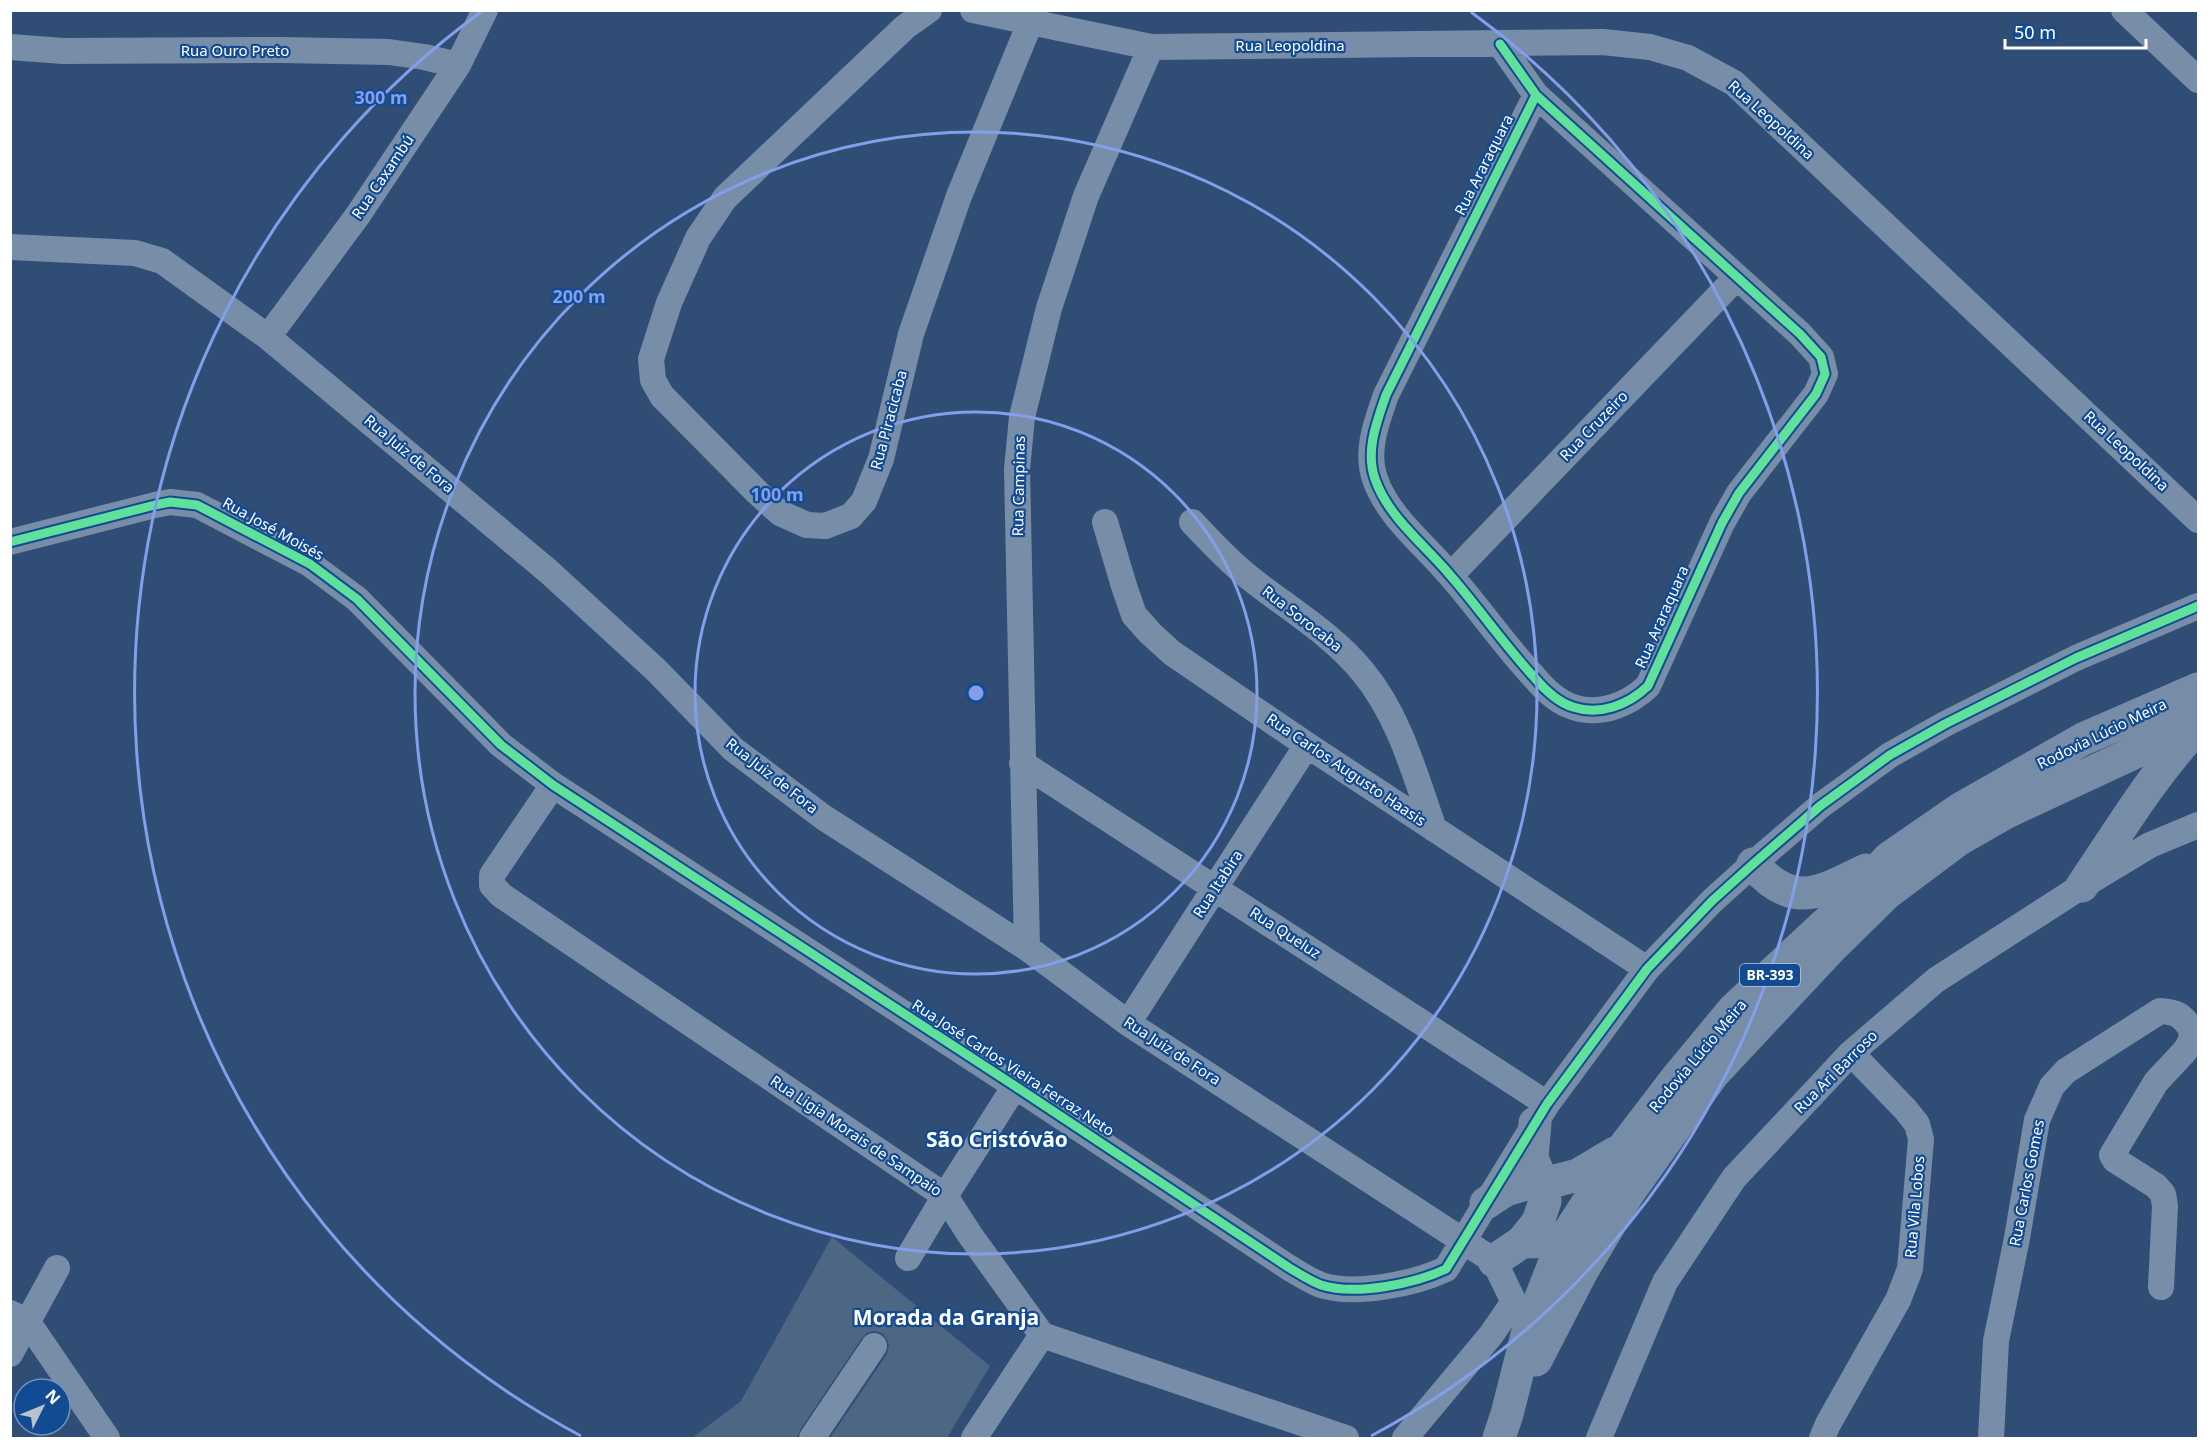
<svg xmlns="http://www.w3.org/2000/svg" width="2209" height="1449" font-family="'Noto Sans',sans-serif">
	<style>
		.building { fill: #4d6684 }
		.lines { fill: none; stroke-linecap: round; stroke-linejoin: round }
		.minor { stroke: #788ea8; stroke-width: 26 }
		.major { stroke: #778ca7; stroke-width: 33 }
		.cycleway-casing { stroke: #134b92; stroke-width: 13 }
		.cycleway { stroke: #60e19b; stroke-width: 9 }
		.ring { fill: none; stroke: #839eea; stroke-width: 3 }
		.labels { text-anchor: middle; stroke-width: 4.5; stroke-linejoin: round; paint-order: stroke }
		.shield { fill: #134b92; stroke: #b8c9de; stroke-width: 1.5 }
		.shield-label { font-size: 14px; font-weight: bold; fill: #fff }
		.street-label { font-size: 15px; fill: #fff; stroke: #134b92 }
		.district-label { font-size: 21px; font-weight: bold; fill: #fff; stroke: #134b92 }
		.centre { fill: #839eea; stroke: #134b92; stroke-width: 3 }
		.ring-label { font-size: 18px; text-anchor: middle; font-weight: bold; fill: #839eea; stroke: #134b92; stroke-width: 4.5; stroke-linejoin: round; paint-order: stroke }
	</style>
	<rect width="100%" height="100%" fill="#304e75"/>
	<!-- building -->
	<path class="building" d="M 832,1237 L 990,1366 L 947,1438 L 830,1438 L 887,1354 L 889,1346 L 887,1339 L 882,1333 L 874,1331 L 867,1333 L 862,1338 L 800,1430 L 797,1438 L 692,1438 L 741,1401 Z"/>
	<g class="lines">
		<!-- minor -->
		<path class="minor" d="M 929,10 L 905,27 L 725,198 L 698,238 L 669,303 L 651,359 L 653,380 L 662,396 L 758,493 L 780,513 L 807,525 L 825,526 L 851,516 L 864,501 L 881,459 L 911,334 L 959,196 L 1030,23
			M 973,10 L 1151,47 L 1603,42 L 1650,47 L 1688,58 L 1734,83 L 2198,520
			M 2124,10 L 2198,80
			M 1500,44 L 1536,95 L 1800,334 L 1821,357 L 1825,374 L 1816,394 L 1739,493 L 1722,523 L 1648,686 C 1628,705 1600,716 1573,707 C 1557,702 1544,689 1534,677 C 1504,645 1479,608 1450,575 C 1425,545 1388,517 1375,479 C 1365,451 1377,421 1386,395 L 1536,95
			M 10,47 L 63,51 L 281,50 L 389,52 L 424,57 L 458,65
			M 10,247 L 135,253 L 162,261 L 268,337 L 548,571 L 656,670 L 733,749 L 823,817 L 1027,948 L 1128,1023 L 1494,1261 L 1528,1331
			M 268,337 L 358,215 L 458,65 L 485,10
			M 1105,522 L 1124,586 L 1134,615 L 1150,633 L 1172,653 L 1307,745 L 1647,969
			M 1192,522 C 1211,542 1229,562 1251,579 C 1289,609 1332,634 1363,672 C 1400,717 1415,775 1434,829
			M 10,542 L 155,505 L 170,502 L 197,505 L 310,564 L 357,599 L 501,745 L 553,785 L 1015,1086 L 1288,1267 C 1298,1273 1310,1281 1321,1285 C 1355,1296 1414,1284 1446,1269 L 1547,1104 L 1647,969 L 1712,901 L 1753,864 L 1820,806 L 1890,755 L 1945,724 L 2076,658 L 2198,606
			M 1451,575 L 1737,277
			M 1022,763 L 1547,1104
			M 553,785 L 492,875 L 492,885 L 501,895 L 945,1196 L 970,1235 L 1042,1335 L 1346,1438
			M 1027,948 L 1017,469 L 1022,417 L 1049,308 L 1086,196 L 1151,47
			M 1128,1023 L 1307,745
			M 908,1258 L 945,1196 L 1015,1086
			M 10,1313 L 27,1321 L 107,1438
			M 10,1354 L 57,1268
			M 812,1438 L 874,1346
			M 974,1438 L 1042,1335
			M 1405,1438 L 1491,1335 L 1513,1303
			M 1599,1438 L 1665,1282 L 1734,1178 L 1851,1053 L 1936,980 L 2082,886 L 2150,845 L 2198,825
			M 1822,1438 L 1828,1424 L 1898,1300 L 1910,1269 L 1921,1139 L 1917,1124 L 1906,1110 L 1851,1053
			M 1991,1438 L 1996,1341 L 2017,1238 L 2037,1120 L 2052,1086 L 2066,1071 L 2160,1011 C 2177,1012 2182,1015 2192,1030 L 2191,1041 L 2185,1051 L 2156,1082 L 2112,1155 L 2115,1160 L 2156,1186 L 2163,1194 L 2165,1206 L 2161,1287"/>
		<!-- major -->
		<path class="major" d="M 1753,864 C 1792,910 1819,893 1866,870
			M 2082,886 C 2118,833 2151,777 2195,730
			M 1486,1203 L 1506,1190 L 1526,1184 L 1543,1184 L 1578,1175 L 1615,1153
			M 1522,1242 L 1538,1222 L 1545,1201 L 1543,1184 L 1532,1158 L 1535,1123
			M 1494,1261 L 1522,1242 L 1563,1241 L 1579,1231
			M 1536,1360 L 1582,1271 L 1627,1195 L 1713,1074 L 1831,948 L 1887,893 L 1958,840 L 2007,812 L 2198,723
			M 1499,1438 L 1507,1414 L 1528,1331 L 1563,1241 L 1624,1147 L 1676,1079 L 1734,1009 L 1835,915 L 1889,858 L 1960,809 L 2083,739 L 2198,689"/>
		<!-- cycleway casing -->
		<g class="cycleway-casing">
			<path id="cycleway" d="M 1500,44 L 1536,95 L 1800,334 L 1821,357 L 1825,374 L 1816,394 L 1739,493 L 1722,523 L 1648,686 C 1628,705 1600,716 1573,707 C 1557,702 1544,689 1534,677 C 1504,645 1479,608 1450,575 C 1425,545 1388,517 1375,479 C 1365,451 1377,421 1386,395 L 1536,95
				M 10,542 L 155,505 L 170,502 L 197,505 L 310,564 L 357,599 L 501,745 L 553,785 L 1015,1086 L 1288,1267 C 1298,1273 1310,1281 1321,1285 C 1355,1296 1414,1284 1446,1269 L 1547,1104 L 1647,969 L 1712,901 L 1753,864 L 1820,806 L 1890,755 L 1945,724 L 2076,658 L 2198,606"/>
		</g>
		<!-- cycleway -->
		<use href="#cycleway" class="cycleway"/>
	</g>
	<!-- distance rings -->
	<g class="ring">
		<circle cx="976" cy="693" r="281"/>
		<circle cx="976" cy="693" r="561"/>
		<path d="M581 1436A842 842 0 0 1 481 12M1471 12A842 842 0 0 1 1371 1436"/>
	</g>
	<g class="labels">
		<!-- shield labels -->
		<rect class="shield" x="1740" y="964" width="60" height="22" rx="4.5"/>
		<g class="shield-label">
			<text x="1770" y="980">BR-393</text>
		</g>
		<!-- street labels -->
		<g class="street-label">
			<text x="1290" y="51">Rua Leopoldina</text>
			<text x="235" y="56">Rua Ouro Preto</text>
			<text transform="translate(1771 120) rotate(42)" y="5">Rua Leopoldina</text>
			<text transform="translate(1484 165) rotate(-63)" y="5">Rua Araraquara</text>
			<text transform="translate(383 177) rotate(-56)" y="5">Rua Caxambú</text>
			<text transform="translate(889 420) rotate(-75)" y="5">Rua Piracicaba</text>
			<text transform="translate(1594 426) rotate(-46)" y="5">Rua Cruzeiro</text>
			<text transform="translate(2126 451) rotate(43)" y="5">Rua Leopoldina</text>
			<text transform="translate(409 454) rotate(40)" y="5">Rua Juiz de Fora</text>
			<text transform="translate(1019 486) rotate(-89)" y="5">Rua Campinas</text>
			<text transform="translate(273 529) rotate(29)" y="5">Rua José Moisés</text>
			<text transform="translate(1662 617) rotate(-66)" y="5">Rua Araraquara</text>
			<text transform="translate(1302 619) rotate(38)" y="5">Rua Sorocaba</text>
			<text transform="translate(2102 734) rotate(-26)" y="5">Rodovia Lúcio Meira</text>
			<text transform="translate(1346 770) rotate(34)" y="5">Rua Carlos Augusto Haasis</text>
			<text transform="translate(772 776) rotate(38)" y="5">Rua Juiz de Fora</text>
			<text transform="translate(1218 884) rotate(-57)" y="5">Rua Itabira</text>
			<text transform="translate(1285 933) rotate(33)" y="5">Rua Queluz</text>
			<text transform="translate(1172 1051) rotate(33)" y="5">Rua Juiz de Fora</text>
			<text transform="translate(1698 1056) rotate(-50)" y="5">Rodovia Lúcio Meira</text>
			<text transform="translate(1013 1068) rotate(33)" y="5">Rua José Carlos Vieira Ferraz Neto</text>
			<text transform="translate(1836 1072) rotate(-45)" y="5">Rua Ari Barroso</text>
			<text transform="translate(856 1136) rotate(34)" y="5">Rua Ligia Morais de Sampaio</text>
			<text transform="translate(2027 1183) rotate(-79)" y="5">Rua Carlos Gomes</text>
			<text transform="translate(1915 1207) rotate(-85)" y="5">Rua Vila Lobos</text>
		</g>
		<!-- district labels -->
		<g class="district-label">
			<text x="997" y="1147">São Cristóvão</text>
			<text x="946" y="1325">Morada da Granja</text>
		</g>
	</g>
	<circle cx="976" cy="693" r="9" class="centre"/>
	<g class="ring-label">
		<text x="381" y="104">300 m</text>
		<text x="579" y="303">200 m</text>
		<text x="777" y="501">100 m</text>
	</g>
	<!-- border -->
	<rect width="2209" height="1449" fill="none" stroke="#ffffff" stroke-width="24"/>
	<!-- north arrow -->
	<g transform="translate(42 1407) rotate(47)"><circle r="28" fill="#134b92" stroke="#7193be" stroke-width="1.5"/>
	<path d="M0-4.5L10 22L0 15L-10 22Z" fill="#b7c1cf"/>
	<text y="-9" font-size="16" font-weight="bold" text-anchor="middle" fill="#ffffff">N</text>
	</g>
	<!-- scale -->
	<path d="M2005 39v9h141v-9" fill="none" stroke="#ffffff" stroke-width="3"/>
	<text x="2014" y="39" font-size="18" fill="#ffffff" stroke="#134b92" stroke-width="4.5" paint-order="stroke">50 m</text>
</svg>
